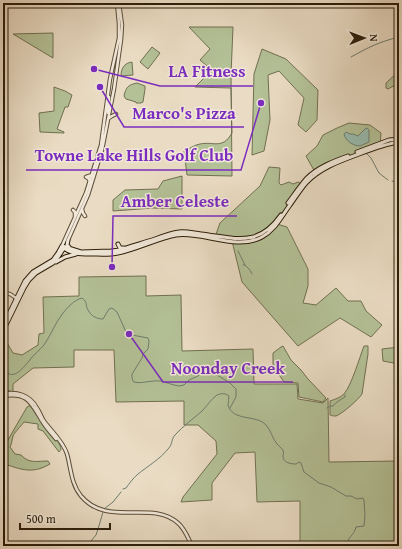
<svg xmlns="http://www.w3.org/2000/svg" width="402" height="549" font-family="'Gentium Book Plus',serif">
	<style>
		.green { fill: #b4c197; stroke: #707051 }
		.water { fill: #98bcb0; stroke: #6d7d6e }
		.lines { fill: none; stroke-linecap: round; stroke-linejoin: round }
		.stream { stroke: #6d7d6e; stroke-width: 1 }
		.tertiary-casing { stroke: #5c4e39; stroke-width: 4.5 }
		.secondary-casing { stroke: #2c1e0b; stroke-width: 5 }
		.tertiary { stroke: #f1e8d9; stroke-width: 2.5 }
		.secondary { stroke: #f1e8d9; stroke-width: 3 }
		.leader { fill: none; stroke: #7b2cbf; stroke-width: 1.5 }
		.callout-dot { fill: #7b2cbf; stroke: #f1e8d9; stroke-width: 1.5 }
		.callout-label { font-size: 17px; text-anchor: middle; font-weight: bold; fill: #7b2cbf; stroke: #f1e8d9; stroke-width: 3; stroke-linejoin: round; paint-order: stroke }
	</style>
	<rect width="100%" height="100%" fill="#eadcc4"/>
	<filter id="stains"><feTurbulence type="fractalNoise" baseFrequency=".005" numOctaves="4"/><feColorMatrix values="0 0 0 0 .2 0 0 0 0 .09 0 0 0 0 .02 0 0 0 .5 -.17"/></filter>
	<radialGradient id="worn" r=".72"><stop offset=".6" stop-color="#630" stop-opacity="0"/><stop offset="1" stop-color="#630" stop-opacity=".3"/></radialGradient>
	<!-- green -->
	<path class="green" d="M 189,27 L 233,27 L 231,75 L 232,176 L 187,175 L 184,151 C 189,149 194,145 200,144 C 214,141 222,150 232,133 L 231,88 L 195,87 L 212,70 L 200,60 L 210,49 Z
		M 53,33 L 53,58 L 13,34 Z
		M 152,47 L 160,53 L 148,69 L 140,62 Z
		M 262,49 L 286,59 L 318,90 L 317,120 L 306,132 L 298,125 L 304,98 L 279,71 L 268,75 L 270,120 L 264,151 L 252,155 L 254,74 Z
		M 132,62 L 133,75 L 121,76 C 121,69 124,63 132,62 Z
		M 399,71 L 399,83 L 388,89 L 386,88 L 386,83 Z
		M 137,83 L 145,86 L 145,89 L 143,102 L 141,103 L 136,103 L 136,102 L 126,99 L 124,96 C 126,87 128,85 137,83 Z
		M 54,87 L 65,91 L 72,95 L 68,107 L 65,107 L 57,129 L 64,132 L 64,133 L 40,132 L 39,113 L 54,111 Z
		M 349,123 L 370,125 L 381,133 L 380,147 L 338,163 L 316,174 L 306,156 L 317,146 L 323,135 L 337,128 Z
		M 269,167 L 280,168 L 279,183 L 281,185 L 289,182 L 293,184 L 298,182 L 305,186 L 277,224 L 287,227 L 308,269 L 308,286 L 303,303 L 316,305 L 336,288 L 348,301 L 361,301 L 366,311 L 382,325 L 371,337 L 340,318 L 298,346 L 242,282 L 232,241 L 215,237 L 220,223 L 260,186 Z
		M 182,176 L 182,209 L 153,208 L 113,211 L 113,200 L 125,190 L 158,189 L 163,181 Z
		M 146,276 L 146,296 L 181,295 L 182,351 L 253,349 L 254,384 L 297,384 L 298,399 L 323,403 L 328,398 L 329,462 L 399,461 L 399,546 L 300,546 L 300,501 L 257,502 L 255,452 L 235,453 L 212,483 L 212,500 L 181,502 L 183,497 L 217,454 L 216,441 L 198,425 L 184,425 L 184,401 L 116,402 L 114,350 L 74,350 L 74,367 L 33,368 L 13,384 L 13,392 L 3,389 L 3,336 L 13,353 L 22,355 L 38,345 L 39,334 L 44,333 L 43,297 L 79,296 L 79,277 Z
		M 283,346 L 291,360 L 301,370 L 308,379 L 326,398 L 323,402 L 299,397 L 298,383 L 284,382 L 273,366 L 273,353 L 281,347 Z
		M 364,346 L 368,346 L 368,354 L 362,394 C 359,399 342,414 336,416 C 335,416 332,416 330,415 L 330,401 C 335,399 340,398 344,394 C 352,384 359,359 364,346 Z
		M 399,347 L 399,364 L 383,361 L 382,349 Z
		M 32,405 C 33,409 34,411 36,414 C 41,421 61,442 61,449 C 61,450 60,451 59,452 L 43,431 L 38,429 L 38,424 L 24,422 C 21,426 14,433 13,436 C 12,440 12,443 10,447 L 15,454 L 21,455 C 29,464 37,461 48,461 L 50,464 C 33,474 22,470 5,464 C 7,458 8,452 3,448 L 3,445 L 5,445 L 27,407 L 29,406 Z"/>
	<!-- water -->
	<path class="water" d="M 366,128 L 367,128 L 369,130 L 369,142 C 366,143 363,145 360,146 C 353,146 345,140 344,134 L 346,132 L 350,134 L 353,134 L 358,136 Z"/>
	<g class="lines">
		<!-- stream -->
		<path class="stream" d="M 351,57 C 369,47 379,42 399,37
			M 366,153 L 371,158 L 379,173 L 388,180
			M 392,181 L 399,183
			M 238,251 L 245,265
			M 243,265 L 245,265 L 250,270 L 252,274
			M 3,368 C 12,383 22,369 29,361 C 33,355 39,351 44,345 C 51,335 55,323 63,313 C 68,307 74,300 82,298 C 88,302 85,305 88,310 C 91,316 97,319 103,319 L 109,309 L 112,308 L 117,312 L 126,332 L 129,334 L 132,335 L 148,338 L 149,341 L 148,349 L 143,354 L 142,358 L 132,374 C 132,378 132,380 134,382 C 142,384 151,380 160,381 C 166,382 172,385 179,386 L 184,385 L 189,380 L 198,376 L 202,372 L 208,372 L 217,375 L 230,383 L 236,389 L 236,397 L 230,408
			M 327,408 L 330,406 L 333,406 C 336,402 340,400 345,397 L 345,395
			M 123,489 L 126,488 C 129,484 133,478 138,474 C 148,466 160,459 168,449 C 173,444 171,439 175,435 C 183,426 193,419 202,411 C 207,406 211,399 217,395 C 222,393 225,393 229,396 C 229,399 228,402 228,405 C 233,422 256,414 266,425 C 271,430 272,438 277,444 C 279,446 281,448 283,450 C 284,453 283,455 283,457 C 284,463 291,464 296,464 L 299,462 L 301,463 L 304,472 L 319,483 L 331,487 L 346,496 L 351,496 L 357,499 L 363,498 L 364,500 L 365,515 L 364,526 L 356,527 C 354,536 348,536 346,546
			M 104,509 L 113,502 L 121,492
			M 89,546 L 91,541 L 96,535 L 98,529 L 103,512"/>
		<!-- tertiary casing -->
		<g class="tertiary-casing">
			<path id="tertiary" d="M 108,113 L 109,97
				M 109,118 L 112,116 L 116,114
				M 90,183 L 89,179 L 86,177 L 92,175
				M 82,209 L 83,213 L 85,216
				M 73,210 L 75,212 L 75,217
				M 68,240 L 88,195 L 102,150 L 114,89 L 121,40 L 122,25 L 119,3
				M 62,246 L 86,193 L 101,145 L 110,79 L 119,38 L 119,24 L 117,3
				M 3,293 L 10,294 L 16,298
				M 3,394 C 17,391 30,395 37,408 C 40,412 41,417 44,421 C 52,432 63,441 67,454 C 71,468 71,484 81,496 C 108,528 151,499 178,523 C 185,529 188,538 192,546
				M 3,396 C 28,392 31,403 42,421 C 46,428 51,433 56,439"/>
		</g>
		<!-- secondary casing -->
		<g class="secondary-casing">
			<path id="secondary" d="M 357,152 L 389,140 L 399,139
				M 288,203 C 294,195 300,186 307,178 C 318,167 334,161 348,156
				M 68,240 L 67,245 L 69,247
				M 118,244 L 120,248 L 124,248
				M 62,246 C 69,254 81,254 90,254 C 99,254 109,255 118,253 C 137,249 156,239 176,235 C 203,231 236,251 262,237 C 275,230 281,217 290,205 C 295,198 300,190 306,183 C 320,168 340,161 359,154 C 372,149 385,144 399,142
				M 62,246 L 81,252 L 111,251 L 120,250 C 131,246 143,243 155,239 C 163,236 171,233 179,232 C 186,231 193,233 201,234 C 235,238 258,248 281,215
				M 56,262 L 65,257 L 76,254
				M 3,326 L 25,281 L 33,272 L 53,260 L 58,253 L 62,246
				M 3,331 L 24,288 L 29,280 L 36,273 L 53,263 L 58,257 L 64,248"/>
		</g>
		<!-- tertiary -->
		<use href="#tertiary" class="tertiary"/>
		<!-- secondary -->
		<use href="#secondary" class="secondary"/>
	</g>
	<!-- callouts -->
	<path class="leader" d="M94 69L160 86H253M100 87L124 127H244M261 103L241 170H26M112 267L113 216H237M129 334L163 382H293"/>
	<g class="callout-dot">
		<circle cx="94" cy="69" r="4"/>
		<circle cx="100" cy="87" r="4"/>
		<circle cx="261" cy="103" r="4"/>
		<circle cx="112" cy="267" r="4"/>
		<circle cx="129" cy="334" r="4"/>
	</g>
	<g class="callout-label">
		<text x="207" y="77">LA Fitness</text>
		<text x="184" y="119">Marco's Pizza</text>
		<text x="134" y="161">Towne Lake Hills Golf Club</text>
		<text x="175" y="207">Amber Celeste</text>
		<text x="228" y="374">Noonday Creek</text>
	</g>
	<!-- margin -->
	<rect width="402" height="549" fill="none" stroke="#eadcc4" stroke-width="16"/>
	<rect x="4" y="4" width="394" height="541" fill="none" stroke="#2c1e0b" stroke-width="2"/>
	<rect x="8" y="8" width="386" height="533" fill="none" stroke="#2c1e0b"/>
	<!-- north arrow -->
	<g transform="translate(364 38) rotate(89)" stroke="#f1e8d9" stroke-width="3" paint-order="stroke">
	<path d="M0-3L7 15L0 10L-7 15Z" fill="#2c1e0b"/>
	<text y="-6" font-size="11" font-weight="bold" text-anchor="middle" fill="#2c1e0b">N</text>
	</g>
	<!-- scale -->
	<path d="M20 523v6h90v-6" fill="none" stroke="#2c1e0b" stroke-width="2"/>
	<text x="26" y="523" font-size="12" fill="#2c1e0b" stroke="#f1e8d9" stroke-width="3" paint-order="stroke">500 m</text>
	<rect width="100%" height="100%" filter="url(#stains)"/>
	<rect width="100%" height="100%" fill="url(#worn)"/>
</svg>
